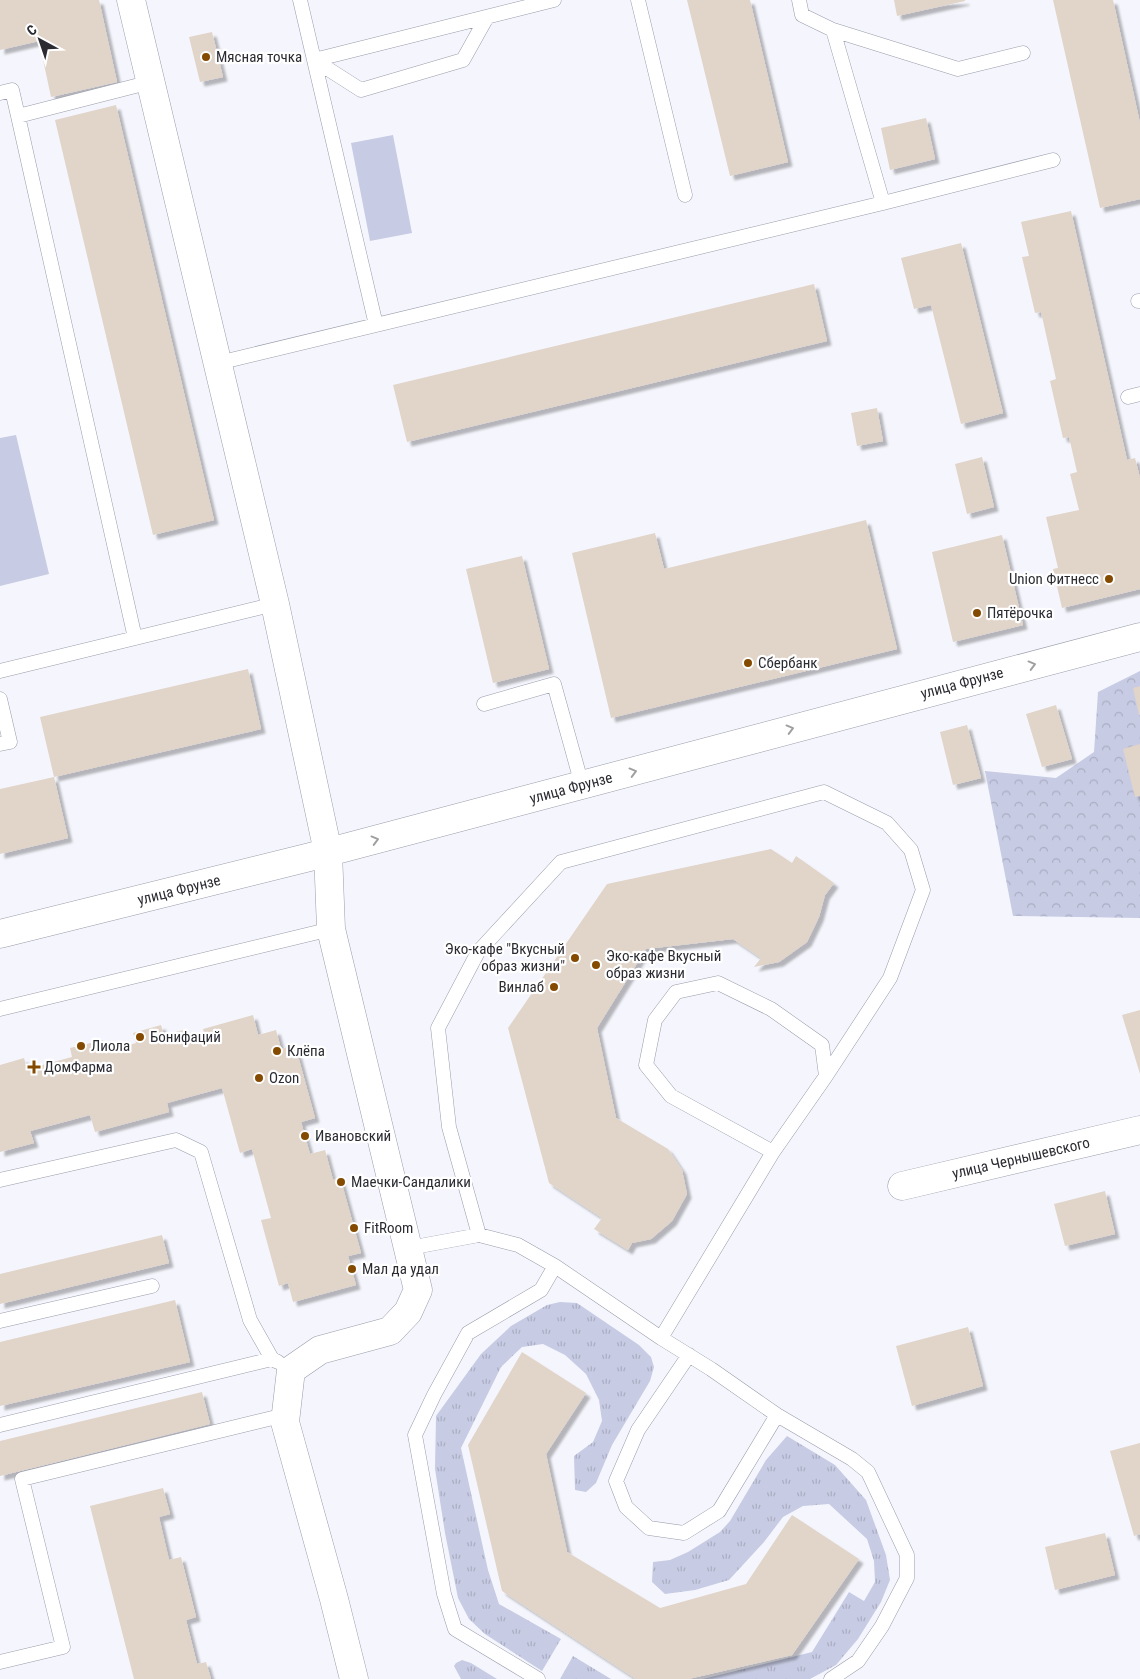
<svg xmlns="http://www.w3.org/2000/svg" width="1140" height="1679" font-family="'Roboto Condensed',sans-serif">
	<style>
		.grass { fill: url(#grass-tufts) }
		.forest { fill: url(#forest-crowns) }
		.park { fill: #c7cbe3 }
		.building { fill: #e1d4c9; filter: url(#shadow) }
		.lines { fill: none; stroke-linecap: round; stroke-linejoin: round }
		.lane-casing { stroke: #999caa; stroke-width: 15 }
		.street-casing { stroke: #999caa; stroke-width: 29 }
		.lane { stroke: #fff; stroke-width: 14 }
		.street { stroke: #fff; stroke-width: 28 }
		.oneway { stroke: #a0a0a3 }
		.poi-dot { fill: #844a00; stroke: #fff; stroke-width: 2 }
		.labels { text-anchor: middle; stroke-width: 4.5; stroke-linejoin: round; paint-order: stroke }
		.poi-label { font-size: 15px; fill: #2b2c32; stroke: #fff; text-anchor: start }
		.street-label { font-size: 15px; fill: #2b2c32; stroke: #fff }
	</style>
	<defs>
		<pattern id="grass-tufts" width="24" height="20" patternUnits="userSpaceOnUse" patternTransform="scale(1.25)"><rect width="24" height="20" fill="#c7cbe3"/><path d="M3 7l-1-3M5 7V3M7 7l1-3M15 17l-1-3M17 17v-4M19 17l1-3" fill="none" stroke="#abaec3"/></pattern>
		<pattern id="forest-crowns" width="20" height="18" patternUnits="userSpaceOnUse" patternTransform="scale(1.25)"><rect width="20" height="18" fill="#c7cbe3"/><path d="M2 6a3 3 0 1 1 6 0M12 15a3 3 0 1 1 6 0" fill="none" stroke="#abaec3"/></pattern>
		<filter id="shadow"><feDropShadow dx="4.5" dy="4.5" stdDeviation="1" flood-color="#0004"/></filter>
	</defs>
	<rect width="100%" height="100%" fill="#f5f6fd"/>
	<!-- grass -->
	<path class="grass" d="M 560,1302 L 577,1303 L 639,1345 L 651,1357 L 654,1367 L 650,1381 L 612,1445 L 596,1483 L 586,1492 L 575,1490 L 574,1456 L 593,1442 L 602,1421 L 599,1400 L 586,1374 L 565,1355 L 543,1344 L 522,1347 L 501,1367 L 461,1448 L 488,1570 L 499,1604 L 561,1639 L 542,1671 L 485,1634 L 469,1619 L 458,1598 L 445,1533 L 435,1469 L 436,1416 L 481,1354 L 511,1326 L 547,1305 Z
		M 787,1436 L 835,1465 L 866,1500 L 886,1555 L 890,1580 L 881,1602 L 858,1639 L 836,1665 L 810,1679 L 703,1679 L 812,1652 L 849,1592 L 864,1601 L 875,1582 L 874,1561 L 867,1539 L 829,1504 L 803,1506 L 783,1517 L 764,1542 L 729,1580 L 695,1590 L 665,1594 L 652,1582 L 653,1562 L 670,1560 L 688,1552 L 720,1532 L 730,1521 L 766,1460 Z
		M 573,1656 L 611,1679 L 560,1679 Z
		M 462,1660 L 471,1663 L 497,1679 L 461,1679 L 454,1666 L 456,1663 Z"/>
	<!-- forest -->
	<path class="forest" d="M 1140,671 L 1140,918 L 1013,916 L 985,771 L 1056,778 L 1094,752 L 1098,692 Z"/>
	<!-- park -->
	<path class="park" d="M 393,135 L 412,233 L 370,241 L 351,143 Z
		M 16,435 L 49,574 L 0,586 L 0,438 Z"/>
	<!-- building -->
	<path class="building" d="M 0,0 L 99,0 L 117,82 L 51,97 L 39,41 L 0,50 Z
		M 687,0 L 750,0 L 788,162 L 730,176 Z
		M 894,0 L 965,0 L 965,1 L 897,16 Z
		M 1053,0 L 1113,0 L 1140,123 L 1140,199 L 1100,208 Z
		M 212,32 L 223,77 L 200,82 L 189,37 Z
		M 116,105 L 214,520 L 153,535 L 55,120 Z
		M 926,118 L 935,159 L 890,170 L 881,128 Z
		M 1071,211 L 1127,460 L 1135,458 L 1140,478 L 1140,589 L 1062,608 L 1053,569 L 1058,568 L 1046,517 L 1079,510 L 1070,474 L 1077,472 L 1069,437 L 1063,438 L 1050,381 L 1056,379 L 1041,312 L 1035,313 L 1022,257 L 1029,256 L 1021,222 Z
		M 961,243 L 1003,413 L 961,424 L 931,305 L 914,309 L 901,258 Z
		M 814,284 L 827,341 L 407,442 L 393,385 Z
		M 877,408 L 883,441 L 857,446 L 851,413 Z
		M 982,457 L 994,507 L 967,514 L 955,464 Z
		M 866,520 L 897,649 L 611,718 L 572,553 L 655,533 L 664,569 Z
		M 1002,535 L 1023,625 L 953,642 L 932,552 Z
		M 522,556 L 549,669 L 493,683 L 466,569 Z
		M 248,669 L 261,729 L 54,777 L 40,717 Z
		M 1140,686 L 1140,715 L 1139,715 L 1133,688 Z
		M 1056,705 L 1072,759 L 1042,767 L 1026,714 Z
		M 967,725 L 981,778 L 953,785 L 940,732 Z
		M 1140,744 L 1140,796 L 1135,797 L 1123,749 Z
		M 54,777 L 68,838 L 0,854 L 0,789 Z
		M 771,849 L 792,863 L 796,856 L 834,883 L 825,895 L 819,917 L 807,942 L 779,962 L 754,967 L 761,958 L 733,939 L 646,949 L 597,1028 L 616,1118 L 668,1149 L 682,1170 L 687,1194 L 672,1221 L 651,1239 L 632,1243 L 628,1250 L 594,1229 L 602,1218 L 549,1183 L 508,1028 L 607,884 Z
		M 1140,1010 L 1140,1074 L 1122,1015 Z
		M 253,1015 L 258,1035 L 276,1030 L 281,1049 L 295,1045 L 315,1118 L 301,1122 L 310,1154 L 325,1150 L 333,1180 L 340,1177 L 361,1253 L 348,1256 L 356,1285 L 293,1302 L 288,1283 L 279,1286 L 261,1220 L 271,1218 L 252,1149 L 240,1153 L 222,1088 L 167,1103 L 169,1112 L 95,1132 L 90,1115 L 30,1131 L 34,1143 L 0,1152 L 0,1065 L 24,1058 L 27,1069 L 72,1057 L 70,1048 L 103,1040 L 106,1051 L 136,1043 L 133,1033 L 161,1025 L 164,1035 L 187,1029 L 190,1040 L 205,1036 L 203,1029 Z
		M 1105,1191 L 1115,1234 L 1065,1246 L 1054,1204 Z
		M 162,1235 L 169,1263 L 0,1304 L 0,1274 Z
		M 175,1300 L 190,1362 L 0,1406 L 0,1342 Z
		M 968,1327 L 983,1386 L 912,1406 L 896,1346 Z
		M 522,1352 L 586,1393 L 546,1454 L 567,1552 L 660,1608 L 746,1584 L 792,1515 L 859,1559 L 792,1655 L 688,1679 L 636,1679 L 502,1591 L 468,1445 Z
		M 202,1392 L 210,1424 L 0,1476 L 0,1441 Z
		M 1140,1443 L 1140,1534 L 1134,1536 L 1110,1451 Z
		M 163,1488 L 170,1514 L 159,1517 L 169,1560 L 181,1557 L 196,1617 L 186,1620 L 197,1664 L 206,1662 L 211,1679 L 134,1679 L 90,1506 Z
		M 1105,1533 L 1115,1575 L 1055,1590 L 1045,1547 Z"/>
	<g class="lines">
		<!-- lane casing -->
		<g class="lane-casing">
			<path id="lane" d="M 300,0 L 376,325
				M 638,0 L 685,195
				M 799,0 L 802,15 L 833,30 L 883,203
				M 833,30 L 958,69 L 1023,53
				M 314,60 L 554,0
				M 314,60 L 361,90 L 463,60 L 487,17
				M 0,93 L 12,90 L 18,116 L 151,82
				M 18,116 L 135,638
				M 1138,301 L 1140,301
				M 218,363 L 883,203 L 1053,160
				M 1128,397 L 1140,394
				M 0,671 L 275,604
				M 0,699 L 10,742 L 0,744
				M 484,704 L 554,684 L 582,785
				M 0,1009 L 331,929
				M 0,1180 L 176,1140 L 201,1152 L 250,1320 L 272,1359
				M 479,1235 L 449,1127 L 438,1028 L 478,952 L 561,862 L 824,792 L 887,823 L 911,850 L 923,890 L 890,978 L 826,1076
				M 409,1248 L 479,1235 L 518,1245 L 555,1266 L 661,1338 L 711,1369 L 777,1415 L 852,1459 L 868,1472 L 907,1555 L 907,1578 L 882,1626 L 858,1661 L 831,1679
				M 0,1321 L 152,1286
				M 661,1338 L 773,1152 L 826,1076 L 822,1045 L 771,1009 L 718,983 L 676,992 L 655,1020 L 646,1065 L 671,1096 L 773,1152
				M 689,1355 L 638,1430 L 616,1481 L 626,1507 L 649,1528 L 684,1533 L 719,1511 L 777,1415
				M 0,1425 L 272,1359 L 278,1362
				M 0,1662 L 63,1647 L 22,1479 L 285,1415
				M 538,1679 L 455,1629 L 444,1594 L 415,1435 L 434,1395 L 468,1333 L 541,1290 L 555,1266"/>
		</g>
		<!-- street casing -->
		<g class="street-casing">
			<path id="street" d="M 131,0 L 275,604 L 328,852 L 331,929 L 418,1290 L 408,1312 L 390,1331 L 320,1350 L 291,1370 L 285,1422 L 334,1599 L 354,1679
				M 0,934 L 310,857 L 1140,637
				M 902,1186 L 1140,1130"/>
		</g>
		<!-- lane -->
		<use href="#lane" class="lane"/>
		<!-- street -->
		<use href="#street" class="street"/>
	</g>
	<!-- one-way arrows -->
	<defs><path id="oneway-chevron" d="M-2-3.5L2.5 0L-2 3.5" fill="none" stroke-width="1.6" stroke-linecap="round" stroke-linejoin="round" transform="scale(1.25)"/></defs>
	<g class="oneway">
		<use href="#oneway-chevron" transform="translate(1032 665) rotate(-15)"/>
		<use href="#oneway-chevron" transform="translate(790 729) rotate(-15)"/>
		<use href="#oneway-chevron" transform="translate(633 772) rotate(-15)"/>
		<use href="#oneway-chevron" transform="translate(375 840) rotate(-15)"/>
	</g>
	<!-- markers -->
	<g class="poi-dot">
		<circle cx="206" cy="57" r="5"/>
		<circle cx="1109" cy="579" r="5"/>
		<circle cx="977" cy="613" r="5"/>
		<circle cx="748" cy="663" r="5"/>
		<circle cx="575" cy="958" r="5"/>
		<circle cx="596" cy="965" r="5"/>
		<circle cx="554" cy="987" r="5"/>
		<circle cx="140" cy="1037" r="5"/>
		<circle cx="81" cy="1046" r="5"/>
		<circle cx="277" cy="1051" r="5"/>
		<path d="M31.5 1059.5h5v5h5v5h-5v5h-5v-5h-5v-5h5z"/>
		<circle cx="259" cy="1078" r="5"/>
		<circle cx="305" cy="1136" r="5"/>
		<circle cx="341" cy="1182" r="5"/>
		<circle cx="354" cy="1228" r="5"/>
		<circle cx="352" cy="1269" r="5"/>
	</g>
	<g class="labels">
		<!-- poi labels -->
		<g class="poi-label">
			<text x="216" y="62">Мясная точка</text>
			<text x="1099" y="584" text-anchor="end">Union Фитнесс</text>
			<text x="987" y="618">Пятёрочка</text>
			<text x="758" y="668">Сбербанк</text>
			<text x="565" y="954" text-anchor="end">Эко-кафе "Вкусный<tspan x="565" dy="17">образ жизни"</tspan></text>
			<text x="606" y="961">Эко-кафе Вкусный<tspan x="606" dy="17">образ жизни</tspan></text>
			<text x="544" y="992" text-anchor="end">Винлаб</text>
			<text x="150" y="1042">Бонифаций</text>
			<text x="91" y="1051">Лиола</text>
			<text x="287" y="1056">Клёпа</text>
			<text x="44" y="1072">ДомФарма</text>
			<text x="269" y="1083">Ozon</text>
			<text x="315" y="1141">Ивановский</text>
			<text x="351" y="1187">Маечки-Сандалики</text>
			<text x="364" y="1233">FitRoom</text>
			<text x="362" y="1274">Мал да удал</text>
		</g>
		<!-- street labels -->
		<g class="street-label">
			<text transform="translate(962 683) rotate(-15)" y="5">улица Фрунзе</text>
			<text transform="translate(571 788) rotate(-15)" y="5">улица Фрунзе</text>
			<text transform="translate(179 890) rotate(-14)" y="5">улица Фрунзе</text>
			<text transform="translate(1021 1158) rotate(-13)" y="5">улица Чернышевского</text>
		</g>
	</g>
	<!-- north arrow -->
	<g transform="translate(40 40) rotate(320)" stroke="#ffffff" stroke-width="4" paint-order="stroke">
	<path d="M0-4L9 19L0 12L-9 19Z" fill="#2b2c32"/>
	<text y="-8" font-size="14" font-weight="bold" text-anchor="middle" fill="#2b2c32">С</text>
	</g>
</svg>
